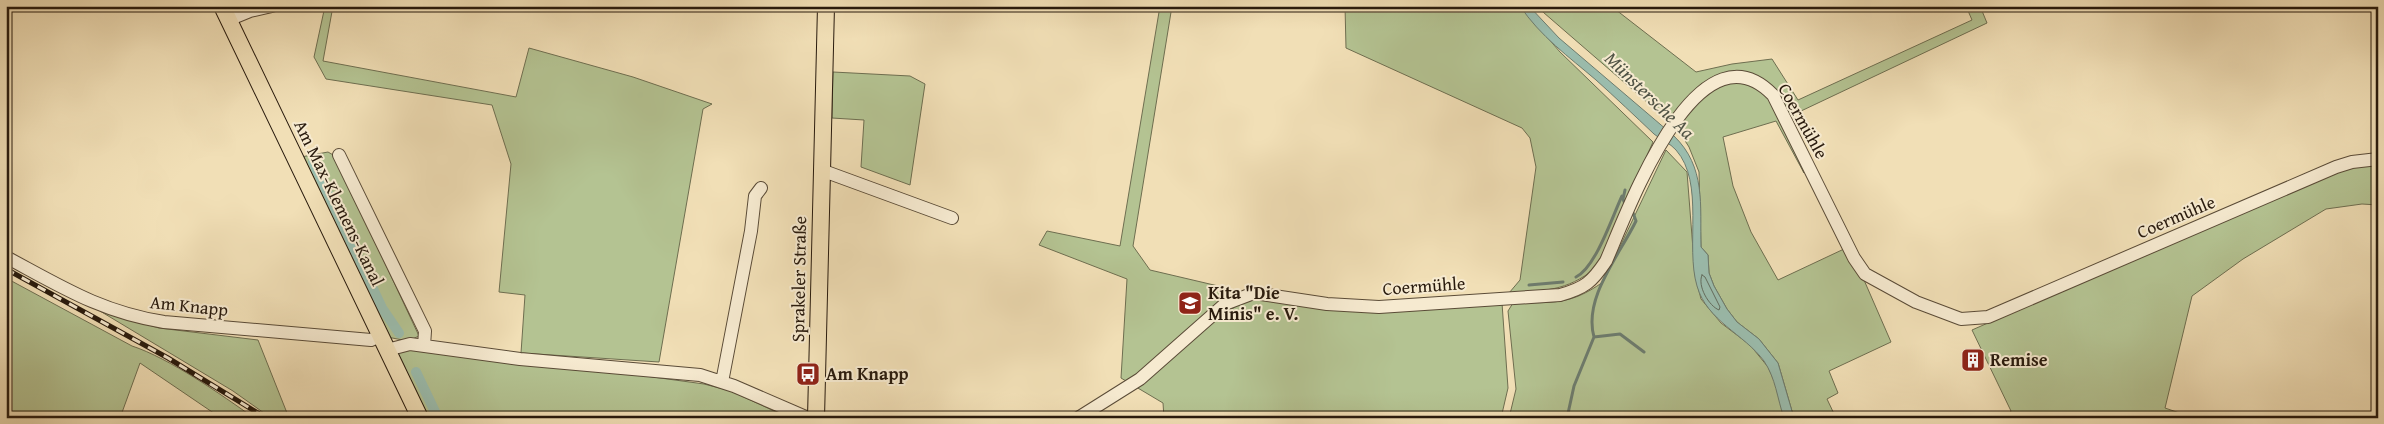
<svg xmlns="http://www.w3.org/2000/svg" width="2384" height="424" font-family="'Gentium Book Plus',serif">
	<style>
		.green { fill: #b4c392; stroke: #6e6e50 }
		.water { fill: #9bbdae; stroke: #6d7c6e }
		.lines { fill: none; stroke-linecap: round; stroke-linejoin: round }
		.shore { stroke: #626c5e; stroke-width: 1 }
		.stream { stroke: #6d7c6e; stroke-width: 3 }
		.canal { stroke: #9bbdae; stroke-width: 10 }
		.minor-casing { stroke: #5a4b37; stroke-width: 14 }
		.major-casing { stroke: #281a0d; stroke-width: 18 }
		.minor { stroke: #f6ead0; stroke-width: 12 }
		.major { stroke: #f1dfb6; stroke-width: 16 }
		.rail-casing { stroke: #281a0d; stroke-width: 5 }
		.rail { stroke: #f6ead0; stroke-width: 3; stroke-dasharray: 9; stroke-linecap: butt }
		.labels { text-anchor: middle; stroke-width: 4; stroke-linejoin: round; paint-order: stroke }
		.street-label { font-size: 18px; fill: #281a0d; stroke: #f6ead0 }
		.poi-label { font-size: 18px; font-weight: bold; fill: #281a0d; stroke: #f6ead0; text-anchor: start }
		.water-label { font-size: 19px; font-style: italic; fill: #505345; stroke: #f6ead0 }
	</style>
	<rect width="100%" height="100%" fill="#f1dfb6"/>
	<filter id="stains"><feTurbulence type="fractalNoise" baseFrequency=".004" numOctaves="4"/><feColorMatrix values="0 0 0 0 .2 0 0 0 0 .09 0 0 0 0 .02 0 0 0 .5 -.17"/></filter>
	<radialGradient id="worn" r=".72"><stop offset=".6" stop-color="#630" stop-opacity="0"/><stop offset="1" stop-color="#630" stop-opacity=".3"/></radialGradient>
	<!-- green -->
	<path class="green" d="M 325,6 L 333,6 L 323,61 L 516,97 L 529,48 L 633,77 L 712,104 L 703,109 L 659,362 L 521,353 L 525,295 L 499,292 L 511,164 L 492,105 L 326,79 L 314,57 Z
		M 1160,6 L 1172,6 L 1133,246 L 1150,270 L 1231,289 L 1232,309 C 1247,298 1259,299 1277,301 L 1502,303 L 1508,388 L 1501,418 L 1164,418 L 1163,403 L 1121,378 L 1127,279 L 1039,245 L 1047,231 L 1120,246 Z
		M 1345,6 L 1520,6 L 1560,52 L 1653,142 L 1596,268 C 1565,292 1546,290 1509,293 L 1520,280 L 1536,167 L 1530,138 L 1522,128 L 1346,48 Z
		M 1536,6 L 1611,6 L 1696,72 L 1732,64 L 1772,59 L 1798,100 L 1972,20 L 1966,6 L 1980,6 L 1987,23 L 1782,120 L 1804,173 L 1776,121 L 1723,137 L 1733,186 L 1751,232 L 1778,280 L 1844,249 L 1864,280 L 1891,342 L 1829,371 L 1838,393 L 1827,399 L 1836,418 L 1794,418 L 1778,363 L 1759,339 L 1737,322 L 1727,309 L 1714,286 L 1709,273 L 1708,255 L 1701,247 L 1699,172 L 1689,147 L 1677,128 Z
		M 833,72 L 910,76 L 925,84 L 910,185 L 861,167 L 864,120 L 832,118 Z
		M 1666,150 L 1687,172 L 1695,275 L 1701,299 L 1721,323 L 1750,345 L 1768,367 L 1777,387 L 1784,418 L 1613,418 L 1609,412 L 1603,418 L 1509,418 L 1516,389 L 1508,311 L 1513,303 C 1553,302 1569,306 1603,282 Z
		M 328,152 L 335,156 L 419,336 L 408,341 L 387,337 L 301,157 Z
		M 2378,163 L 2378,205 L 2362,204 L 2326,209 L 2243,259 L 2192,296 L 2165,408 L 2194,418 L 2007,418 L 2011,411 L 1972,330 L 2340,168 Z
		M 6,278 L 132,346 C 169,358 222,395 254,418 L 221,418 L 140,363 L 120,418 L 6,418 Z
		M 100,311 L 159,328 L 258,340 L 289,418 L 271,418 L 233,391 Z
		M 402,349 L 631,374 L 704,384 L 731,391 L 789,418 L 426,418 L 397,354 Z"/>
	<!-- water -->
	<path class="water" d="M 1520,6 L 1529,6 L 1559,38 L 1674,136 C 1706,167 1700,205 1701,247 L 1708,255 L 1709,273 L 1714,286 L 1727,309 L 1737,322 L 1759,339 L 1778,363 L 1794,418 L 1784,418 C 1777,398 1776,379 1764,361 C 1744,334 1707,321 1697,286 C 1685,246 1705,183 1676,150 C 1670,143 1661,140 1654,134 C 1635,116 1616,98 1596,80 C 1569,57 1540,36 1520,6 Z"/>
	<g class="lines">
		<!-- shore -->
		<path class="shore" d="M 1702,275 L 1705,277 L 1720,307 L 1719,310 C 1709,306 1697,286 1702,275 Z"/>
		<!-- stream -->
		<path class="stream" d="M 1625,190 L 1623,199 L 1625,204
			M 1576,277 C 1596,267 1612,217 1622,196
			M 1529,285 L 1563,282
			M 1594,337 L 1620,334 L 1644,352
			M 1567,418 L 1574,386 L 1594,337 C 1583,298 1619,256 1636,221 L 1632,210"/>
		<!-- canal -->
		<path class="canal" d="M 313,162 L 382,308 L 399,333
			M 416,372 L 438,418"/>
		<!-- minor casing -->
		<g class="minor-casing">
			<path id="minor" d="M 228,20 L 250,11 L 272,6
				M 339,155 L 425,331 L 424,346
				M 821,170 L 952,218
				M 6,257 C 62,287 101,312 164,322 L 371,340 L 380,336
				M 387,350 L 410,344 L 520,359 L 700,375 L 734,386 L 808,418
				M 722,382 L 751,231 L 755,196 L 761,188
				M 1078,418 L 1140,379 L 1225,304 L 1254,293 L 1327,304 L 1379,307 L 1560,295 C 1585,288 1592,282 1606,261 C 1627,213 1697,17 1773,95 L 1854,258 L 1865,274 L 1916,302 L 1961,319 L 1988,317 L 2336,167 L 2352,162 L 2378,159"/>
		</g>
		<!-- major casing -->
		<g class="major-casing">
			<path id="major" d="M 222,6 L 420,418
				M 816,418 L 826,6"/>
		</g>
		<!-- minor -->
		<use href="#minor" class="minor"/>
		<!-- major -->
		<use href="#major" class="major"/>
		<!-- rail casing -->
		<g class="rail-casing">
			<path id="rail" d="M 6,269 L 168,358 L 266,418"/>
		</g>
		<!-- rail -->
		<use href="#rail" class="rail"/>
	</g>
	<!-- icons -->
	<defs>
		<g id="school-square" transform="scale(1.25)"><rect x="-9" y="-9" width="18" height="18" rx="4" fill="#8f2418" stroke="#f6ead0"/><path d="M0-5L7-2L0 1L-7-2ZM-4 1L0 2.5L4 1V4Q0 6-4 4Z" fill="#fff"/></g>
		<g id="building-square" transform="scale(1.25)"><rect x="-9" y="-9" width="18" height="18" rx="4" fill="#8f2418" stroke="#f6ead0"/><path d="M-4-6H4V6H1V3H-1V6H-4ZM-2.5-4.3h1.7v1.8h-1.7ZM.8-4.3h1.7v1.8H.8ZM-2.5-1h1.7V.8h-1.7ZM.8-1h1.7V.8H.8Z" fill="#fff"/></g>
		<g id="bus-square" transform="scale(1.25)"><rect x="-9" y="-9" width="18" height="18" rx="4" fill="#8f2418" stroke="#f6ead0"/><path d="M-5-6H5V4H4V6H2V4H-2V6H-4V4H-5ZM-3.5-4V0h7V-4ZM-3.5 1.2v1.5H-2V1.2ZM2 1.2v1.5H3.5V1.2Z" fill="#fff"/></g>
	</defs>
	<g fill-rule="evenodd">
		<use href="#school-square" x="1190" y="303"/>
		<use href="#building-square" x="1973" y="360"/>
		<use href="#bus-square" x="808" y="374"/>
	</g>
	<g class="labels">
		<!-- street labels -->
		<g class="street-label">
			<text transform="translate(1803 121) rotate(61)" y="6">Coermühle</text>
			<text transform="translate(339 203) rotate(64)" y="6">Am Max-Klemens-Kanal</text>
			<text transform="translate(2176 217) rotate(-23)" y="6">Coermühle</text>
			<text transform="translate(799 279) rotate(-89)" y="6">Sprakeler Straße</text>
			<text transform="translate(1424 286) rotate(-4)" y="6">Coermühle</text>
			<text transform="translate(189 306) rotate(6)" y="6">Am Knapp</text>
		</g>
		<!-- poi labels -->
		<g class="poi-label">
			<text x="1208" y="299">Kita "Die<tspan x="1208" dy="21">Minis" e. V.</tspan></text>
			<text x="1990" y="366">Remise</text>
			<text x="826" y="380">Am Knapp</text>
		</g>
		<!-- water labels -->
		<g class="water-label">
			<text transform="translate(1650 95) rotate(44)" y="7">Münstersche Aa</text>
		</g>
	</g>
	<!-- margin -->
	<rect width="2384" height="424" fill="none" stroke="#f1dfb6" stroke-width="25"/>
	<rect x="8" y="8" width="2369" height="409" fill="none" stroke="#281a0d" stroke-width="2.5"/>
	<rect x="12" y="12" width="2359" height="399" fill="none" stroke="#281a0d"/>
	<rect width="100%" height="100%" filter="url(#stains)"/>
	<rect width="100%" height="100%" fill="url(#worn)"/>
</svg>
